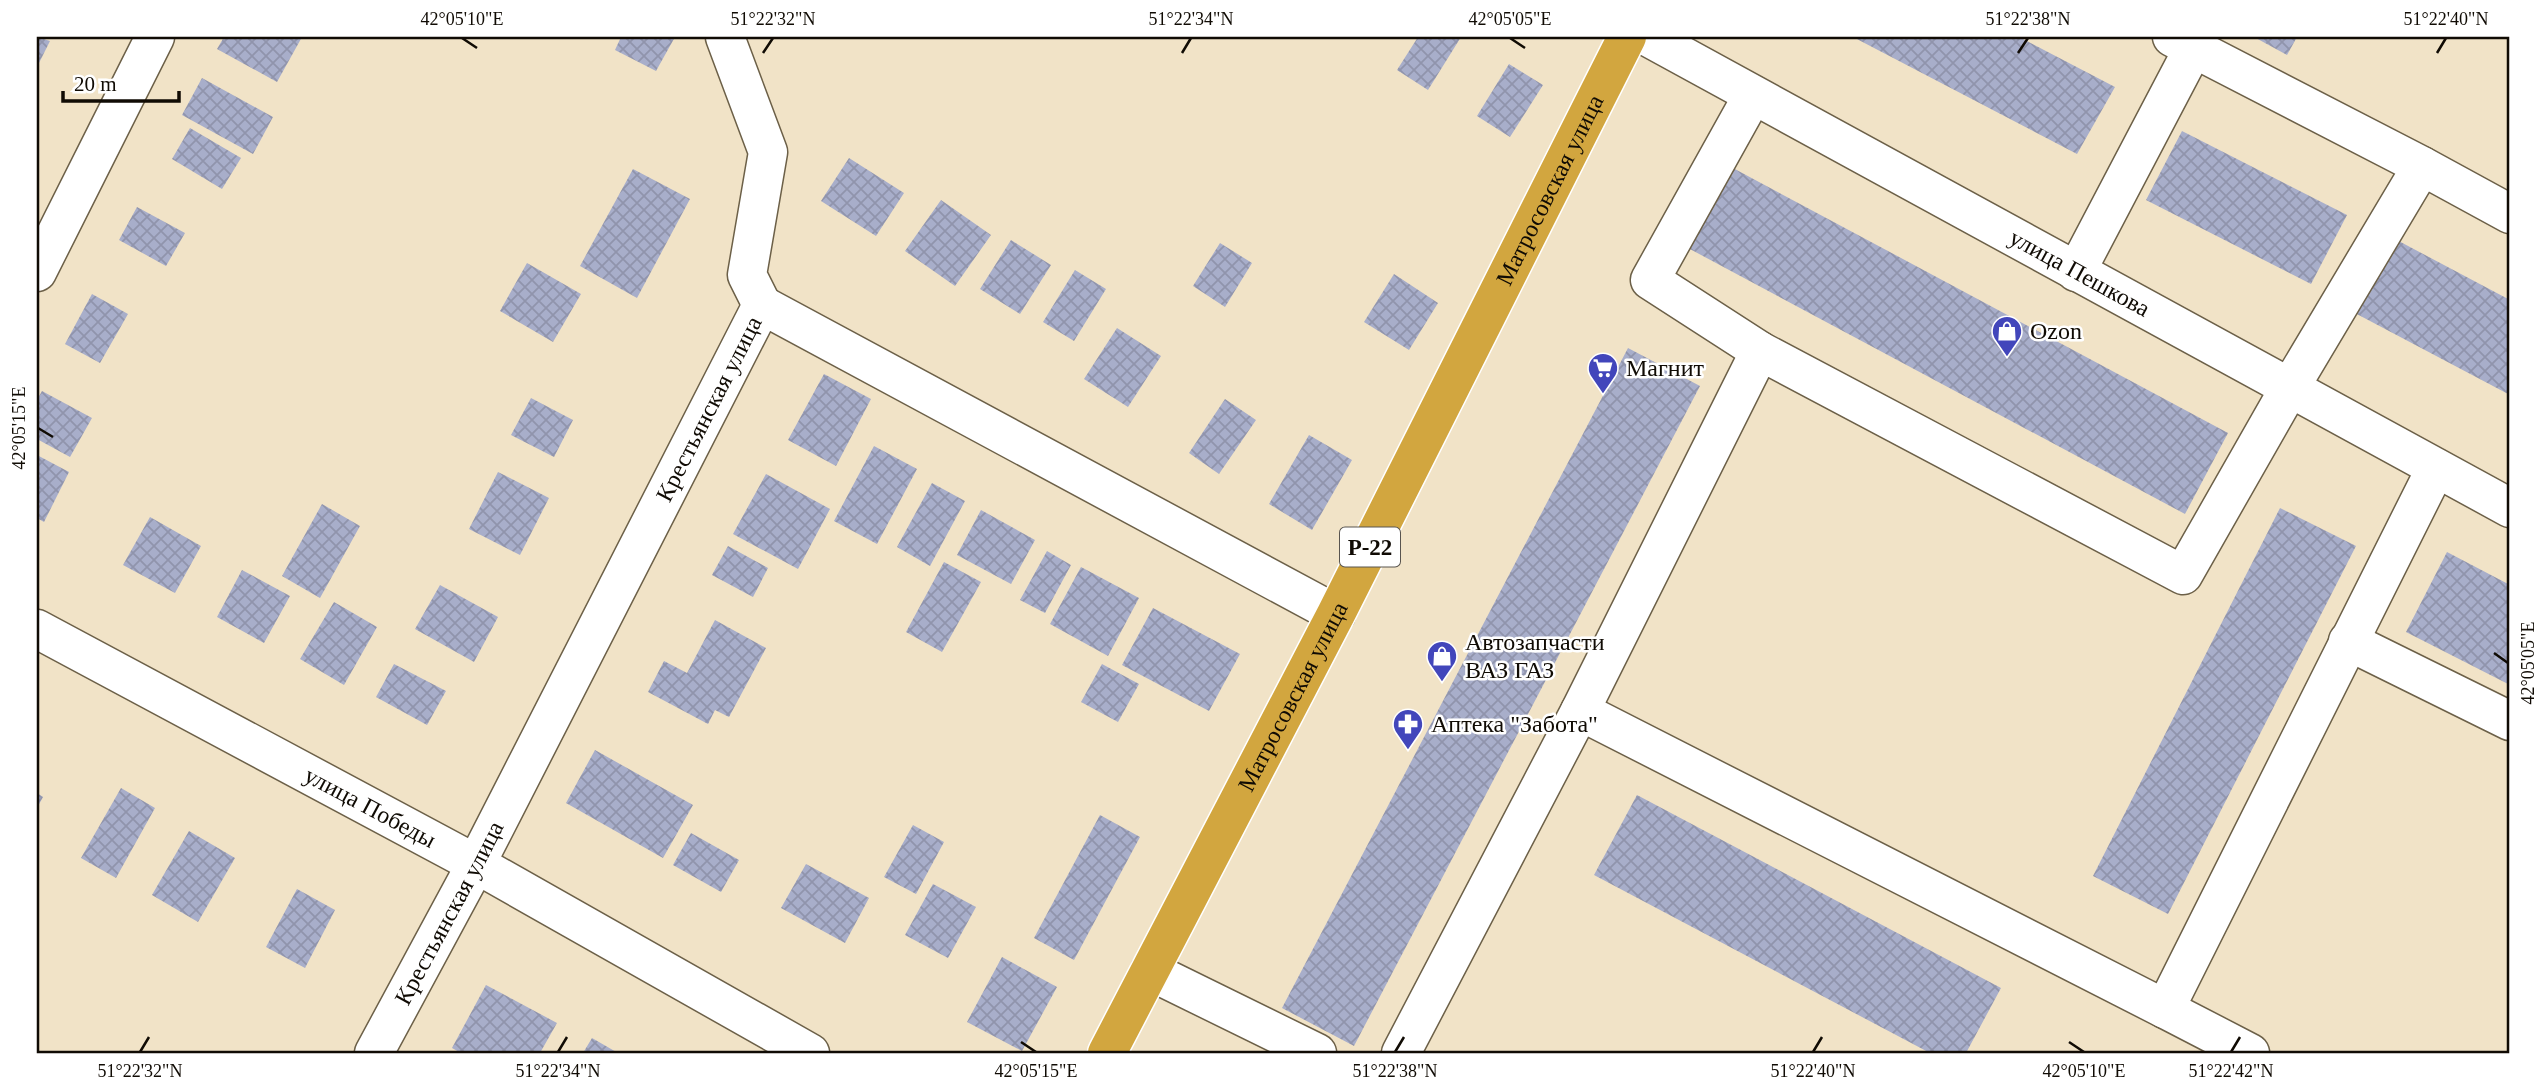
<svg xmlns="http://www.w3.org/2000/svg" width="2547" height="1090" font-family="'Times New Roman',serif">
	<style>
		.building { fill: url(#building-cross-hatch) }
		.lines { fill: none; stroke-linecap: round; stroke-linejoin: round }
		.minor-casing { stroke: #6c6048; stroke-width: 41 }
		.highway-casing { stroke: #fff; stroke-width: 41 }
		.minor { stroke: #fff; stroke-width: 38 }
		.highway { stroke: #d2a63f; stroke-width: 38 }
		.ticks { fill: none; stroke: #100b04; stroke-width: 2.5 }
		.labels { text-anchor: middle; stroke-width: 5; stroke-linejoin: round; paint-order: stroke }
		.shield { fill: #fff; stroke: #58544f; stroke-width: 2 }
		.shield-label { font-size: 23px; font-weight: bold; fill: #100b04 }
		.street-label { font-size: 24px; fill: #100b04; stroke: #fff }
		.poi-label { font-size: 24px; fill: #100b04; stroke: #fff; text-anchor: start }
		.neatline { fill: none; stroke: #100b04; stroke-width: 2.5 }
		.ticks-label { font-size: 18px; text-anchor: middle; fill: #100b04 }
	</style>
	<defs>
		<pattern id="building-cross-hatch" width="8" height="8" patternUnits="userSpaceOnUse" patternTransform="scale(1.75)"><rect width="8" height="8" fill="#a8aeca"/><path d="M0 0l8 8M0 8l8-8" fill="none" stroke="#9094ac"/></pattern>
	</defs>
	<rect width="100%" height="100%" fill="#f1e3c7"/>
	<!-- building -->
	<path class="building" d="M 37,37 L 50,41 L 37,67 Z
		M 224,37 L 302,37 L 277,82 L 217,49 Z
		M 621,37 L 675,37 L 656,71 L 615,50 Z
		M 1418,37 L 1461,37 L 1428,90 L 1397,70 Z
		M 1853,37 L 2019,37 L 2115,87 L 2077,154 Z
		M 2254,37 L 2297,37 L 2287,55 Z
		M 1509,64 L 1543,85 L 1510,137 L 1477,116 Z
		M 202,78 L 273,117 L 253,154 L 182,115 Z
		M 190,128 L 241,158 L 222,189 L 172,159 Z
		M 2182,131 L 2347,215 L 2311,284 L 2146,200 Z
		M 849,158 L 904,193 L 876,236 L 821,201 Z
		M 1731,167 L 2228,433 L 2185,514 L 1688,248 Z
		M 633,169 L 690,199 L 637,298 L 580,266 Z
		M 941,200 L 991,235 L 955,286 L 905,251 Z
		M 137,207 L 185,233 L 166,266 L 119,240 Z
		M 2393,238 L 2510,300 L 2510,395 L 2353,312 Z
		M 1011,240 L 1051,265 L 1020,314 L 980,289 Z
		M 1220,243 L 1252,263 L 1225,307 L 1193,286 Z
		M 527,263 L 581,294 L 553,342 L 500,311 Z
		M 1075,270 L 1106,289 L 1074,341 L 1043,322 Z
		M 1394,274 L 1438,303 L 1409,350 L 1364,322 Z
		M 92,294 L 128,314 L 100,363 L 65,344 Z
		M 1117,328 L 1161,356 L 1128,407 L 1084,379 Z
		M 1628,348 L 1700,386 L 1354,1046 L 1282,1008 Z
		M 824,374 L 871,399 L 836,466 L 788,440 Z
		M 42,391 L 92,418 L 70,457 L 37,439 L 37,400 Z
		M 531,398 L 573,420 L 554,457 L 511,435 Z
		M 1225,399 L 1256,420 L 1219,474 L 1189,453 Z
		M 1309,435 L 1352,460 L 1312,530 L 1269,504 Z
		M 874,446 L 917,469 L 877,544 L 834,521 Z
		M 37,455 L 69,472 L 44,522 L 37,518 Z
		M 498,472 L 549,498 L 520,555 L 469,529 Z
		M 766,474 L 830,509 L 798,569 L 733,534 Z
		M 932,483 L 965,501 L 930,566 L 897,547 Z
		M 322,504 L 360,526 L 320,598 L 282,576 Z
		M 2280,508 L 2356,546 L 2168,914 L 2093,876 Z
		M 981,510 L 1035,540 L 1011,584 L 957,555 Z
		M 150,517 L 201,546 L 175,593 L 123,565 Z
		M 728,546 L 768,568 L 753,597 L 712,575 Z
		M 1047,551 L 1071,565 L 1045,613 L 1020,600 Z
		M 2447,552 L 2510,585 L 2510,685 L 2406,632 Z
		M 944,562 L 981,582 L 942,652 L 906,632 Z
		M 1081,567 L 1139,598 L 1108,656 L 1050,624 Z
		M 242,570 L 290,596 L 264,643 L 217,617 Z
		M 440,585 L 498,617 L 474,662 L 415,629 Z
		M 334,602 L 377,627 L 344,685 L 300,659 Z
		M 1153,608 L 1240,654 L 1209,711 L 1122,665 Z
		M 715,620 L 766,648 L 729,717 L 715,710 L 708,724 L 648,692 L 664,661 L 687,673 Z
		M 394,664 L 446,691 L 427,725 L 376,697 Z
		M 1102,664 L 1139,684 L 1118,722 L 1081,702 Z
		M 595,750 L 693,805 L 663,858 L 566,803 Z
		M 121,788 L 155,808 L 116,878 L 81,858 Z
		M 37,793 L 43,797 L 37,808 Z
		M 1637,795 L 2001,988 L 1966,1053 L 1930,1053 L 1594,875 Z
		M 1100,815 L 1140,837 L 1074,960 L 1034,938 Z
		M 913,825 L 944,842 L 916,894 L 884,877 Z
		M 189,831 L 235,858 L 198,922 L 152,895 Z
		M 691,833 L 739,860 L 721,892 L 673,865 Z
		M 806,864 L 869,898 L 845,943 L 781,908 Z
		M 933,884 L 976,907 L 948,958 L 905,935 Z
		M 297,889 L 335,910 L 305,968 L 266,947 Z
		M 1002,957 L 1057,987 L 1022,1051 L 967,1022 Z
		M 486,985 L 557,1023 L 540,1053 L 461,1053 L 452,1048 Z
		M 592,1038 L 618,1053 L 583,1053 Z"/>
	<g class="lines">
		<!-- minor casing -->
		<g class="minor-casing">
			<g id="minor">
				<path d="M 725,37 L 768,152 L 747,275 L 762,305"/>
				<path id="s1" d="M 1648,37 L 2510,508"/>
				<path d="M 2172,37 L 2422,166 L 2510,214"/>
				<path d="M 1753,95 L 1650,280 L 1760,351"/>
				<path d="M 37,272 L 155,37"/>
				<path d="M 2076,272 L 2193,49"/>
				<path id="s2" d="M 37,629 L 476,864 L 810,1053"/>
				<path d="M 2348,641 L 2510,721"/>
				<path d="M 1580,711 L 2165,1009"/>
				<path d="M 1150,971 L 1317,1053"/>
				<path id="s3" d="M 374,1053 L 476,864 L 762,305 L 1336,614"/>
				<path d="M 1401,1053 L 1580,711 L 1760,351 L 2183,575 L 2289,389 L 2422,166"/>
				<path d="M 2250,1053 L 2165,1009 L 2436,468"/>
			</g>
		</g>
		<!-- highway casing -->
		<g class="highway-casing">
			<g id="highway">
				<path id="s4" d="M 1107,1053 L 1336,614 L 1627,37"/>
			</g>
		</g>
		<!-- minor -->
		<use href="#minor" class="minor"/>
		<!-- highway -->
		<use href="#highway" class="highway"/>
	</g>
	<!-- ticks -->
	<path class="ticks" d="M 462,38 L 477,48M 1510,38 L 1525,48M 763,53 L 773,38M 1182,53 L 1191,38M 2018,53 L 2028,38M 2437,53 L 2446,38M 38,428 L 53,437M 2494,653 L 2508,663M 1021,1042 L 1036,1052M 2069,1042 L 2084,1052M 140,1052 L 149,1037M 558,1052 L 567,1037M 1395,1052 L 1404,1037M 1813,1052 L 1822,1037M 2231,1052 L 2240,1037"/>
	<!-- icons -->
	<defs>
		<g id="shop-pin" transform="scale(1.575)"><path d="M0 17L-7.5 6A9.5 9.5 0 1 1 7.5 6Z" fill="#4246bb" stroke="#fff"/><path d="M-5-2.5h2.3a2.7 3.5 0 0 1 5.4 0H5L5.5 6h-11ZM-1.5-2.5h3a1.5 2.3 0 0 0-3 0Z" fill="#fff"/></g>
		<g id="supermarket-pin" transform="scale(1.575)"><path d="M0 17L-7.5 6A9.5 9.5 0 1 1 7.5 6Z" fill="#4246bb" stroke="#fff"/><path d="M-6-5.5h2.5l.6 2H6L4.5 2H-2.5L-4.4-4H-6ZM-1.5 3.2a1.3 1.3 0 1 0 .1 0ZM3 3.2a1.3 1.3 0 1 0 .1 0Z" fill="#fff"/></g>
		<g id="pharmacy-pin" transform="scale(1.575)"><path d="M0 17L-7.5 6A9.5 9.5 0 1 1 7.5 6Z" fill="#4246bb" stroke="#fff"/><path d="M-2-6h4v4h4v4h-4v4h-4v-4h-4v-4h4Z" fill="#fff"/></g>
	</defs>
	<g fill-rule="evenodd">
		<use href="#shop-pin" x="2007" y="331"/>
		<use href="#supermarket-pin" x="1603" y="368"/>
		<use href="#shop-pin" x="1442" y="656"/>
		<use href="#pharmacy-pin" x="1408" y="724"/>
	</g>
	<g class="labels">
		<!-- shield labels -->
		<rect class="shield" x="1340" y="527.5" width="60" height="39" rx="5"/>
		<g class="shield-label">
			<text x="1370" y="555">Р-22</text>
		</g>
		<!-- street labels -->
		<g class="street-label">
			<text dy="8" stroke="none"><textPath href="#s4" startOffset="970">Матросовская улица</textPath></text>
			<text dy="8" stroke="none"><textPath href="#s1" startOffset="492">улица Пешкова</textPath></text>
			<text dy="8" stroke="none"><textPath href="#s3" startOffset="726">Крестьянская улица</textPath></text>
			<text dy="8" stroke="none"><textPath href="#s4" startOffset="402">Матросовская улица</textPath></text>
			<text dy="8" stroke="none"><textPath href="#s2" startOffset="378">улица Победы</textPath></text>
			<text dy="8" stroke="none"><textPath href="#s3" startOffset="159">Крестьянская улица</textPath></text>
		</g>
		<!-- poi labels -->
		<g class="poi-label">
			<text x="2030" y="339">Ozon</text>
			<text x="1626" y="376">Магнит</text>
			<text x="1465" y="650">Автозапчасти<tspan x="1465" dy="28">ВАЗ ГАЗ</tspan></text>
			<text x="1431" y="732">Аптека "Забота"</text>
		</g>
	</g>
	<!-- border -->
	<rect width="2547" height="1090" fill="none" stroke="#ffffff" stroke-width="77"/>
	<!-- scale -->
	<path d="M63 91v10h116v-10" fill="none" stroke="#100b04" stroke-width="3.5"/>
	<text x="74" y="91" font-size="21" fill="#100b04" stroke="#ffffff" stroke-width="5" paint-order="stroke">20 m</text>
	<rect x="38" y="38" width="2470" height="1014" class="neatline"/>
	<g class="ticks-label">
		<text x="462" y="25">42°05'10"E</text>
		<text x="773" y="25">51°22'32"N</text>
		<text x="1191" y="25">51°22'34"N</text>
		<text x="1510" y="25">42°05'05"E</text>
		<text x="2028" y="25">51°22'38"N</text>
		<text x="2446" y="25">51°22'40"N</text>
		<text transform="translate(19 428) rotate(-90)" y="6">42°05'15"E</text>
		<text transform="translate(2528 663) rotate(-90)" y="6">42°05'05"E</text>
		<text x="140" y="1077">51°22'32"N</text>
		<text x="558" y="1077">51°22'34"N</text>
		<text x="1036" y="1077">42°05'15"E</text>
		<text x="1395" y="1077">51°22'38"N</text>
		<text x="1813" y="1077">51°22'40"N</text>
		<text x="2084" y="1077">42°05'10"E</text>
		<text x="2231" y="1077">51°22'42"N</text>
	</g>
</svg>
